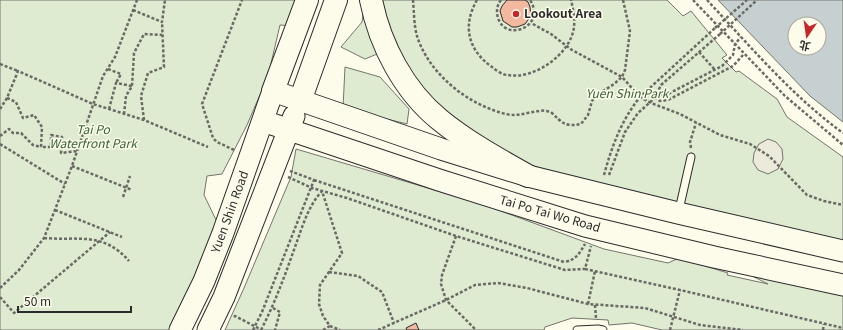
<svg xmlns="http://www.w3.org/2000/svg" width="843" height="330" font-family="Georgia,'Noto Sans TC',serif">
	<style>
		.green { fill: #deebd1; stroke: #74746e }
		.parking { fill: #eceadb; stroke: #74746e }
		.water { fill: #c7d0d0; stroke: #74746e; fill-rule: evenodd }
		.building { fill: #f2b8a0; stroke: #2b2b2b }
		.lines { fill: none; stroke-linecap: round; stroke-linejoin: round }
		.lane-casing { stroke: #2b2b2b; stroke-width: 9 }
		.primary-casing { stroke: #2b2b2b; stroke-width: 23 }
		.highway-casing { stroke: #2b2b2b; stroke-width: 24 }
		.path { stroke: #6a6964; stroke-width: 2.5; stroke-dasharray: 3 2; stroke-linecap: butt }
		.lane { stroke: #fdfbea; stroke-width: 7 }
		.primary { stroke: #fdfbea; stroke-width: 21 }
		.highway { stroke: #fdfbea; stroke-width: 22 }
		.path-bridge { stroke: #6a6964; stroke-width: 2.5; stroke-dasharray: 3 2; stroke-linecap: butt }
		.poi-dot { fill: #c62828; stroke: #fdfbea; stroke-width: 1.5 }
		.labels { text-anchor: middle; stroke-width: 3; stroke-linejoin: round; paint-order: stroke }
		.poi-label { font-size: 12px; font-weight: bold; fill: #2b2b2b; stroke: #fdfbea; text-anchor: start }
		.park-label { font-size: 12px; font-style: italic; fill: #34623c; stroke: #fdfbea }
		.street-label { font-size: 12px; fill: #2b2b2b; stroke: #fdfbea }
	</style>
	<rect width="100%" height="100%" fill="#fdfbea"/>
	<!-- green -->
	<path class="green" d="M 0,0 L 302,0 L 294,26 L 280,25 L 268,76 L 247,125 L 222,174 L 207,176 L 204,195 L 218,224 L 183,330 L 0,330 Z
		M 365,0 L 667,0 L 683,16 L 691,11 L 727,55 L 722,58 L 736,72 L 739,71 L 777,99 L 787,117 L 843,157 L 843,258 L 590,182 L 498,156 L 434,106 L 394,47 L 365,59 L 341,47 L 362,22 Z
		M 345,67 L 380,77 L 409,109 L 407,124 L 343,108 Z
		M 296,149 L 482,204 L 604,249 L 668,263 L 679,258 L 728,273 L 727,275 L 768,284 L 754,277 L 818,283 L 843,296 L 843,330 L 662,330 L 632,323 L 609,325 L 608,320 L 572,318 L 545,327 L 544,330 L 225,330 L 244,288 L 291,177 Z"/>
	<!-- parking -->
	<path class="parking" d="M 768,139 L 776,142 L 782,149 L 783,159 L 778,169 L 768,174 L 758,170 L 753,162 L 754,153 L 759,144 Z"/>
	<!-- water -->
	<path class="water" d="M 718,0 L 843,0 L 843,122 L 810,96 ZM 795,24 L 819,24 L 819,48 L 795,48 Z"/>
	<!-- building -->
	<path class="building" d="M 507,0 L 525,0 L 528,2 L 530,7 L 531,16 L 525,24 L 517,27 L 512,27 L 503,21 L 500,11 L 502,6 Z
		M 416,323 L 419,330 L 407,330 L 406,328 Z"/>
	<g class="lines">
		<!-- lane casing -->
		<g class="lane-casing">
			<path id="lane" d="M 679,210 L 691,157
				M 577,330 L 598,329 L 603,330"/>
		</g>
		<!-- primary casing -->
		<g class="primary-casing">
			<path id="primary" d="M 263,121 L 439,180 L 585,226 L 714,257 L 843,285
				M 180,330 L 204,281 L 223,233 L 273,91 L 441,149 L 528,176 L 678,213 L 843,251
				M 208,330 L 224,297 L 294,116"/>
		</g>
		<!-- highway casing -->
		<g class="highway-casing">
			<path id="highway" d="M 371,0 C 380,45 404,91 440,120 C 467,142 498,159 528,176
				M 273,91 L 307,0
				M 300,101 L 336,0"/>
		</g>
		<!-- path -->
		<path class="path" d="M 413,0 C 414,11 414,26 417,36 C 429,74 468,105 506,114 C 518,117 528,112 539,111 C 543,110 547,111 551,112 C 562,123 565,127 581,124 L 588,115 L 592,101 L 597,95 L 614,84 L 622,77 L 572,50 L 551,34 L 531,23
			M 477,0 C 462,26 468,50 492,67 C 496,70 502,75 508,75 C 534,80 571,54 574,27 C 575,19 573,8 571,0
			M 501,0 C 497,5 496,11 498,18 C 506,43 547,26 530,0
			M 623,0 L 630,31 L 625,70 L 622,77 L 640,97 L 651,103 L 680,114 L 720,135 L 750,144 L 769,156 L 807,195 L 824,201 L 843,205
			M 693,0 L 785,96 L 843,145
			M 707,0 C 750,46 792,96 843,133
			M 133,10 L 162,22 L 165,0
			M 720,34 L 661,85 L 657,93 L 658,95 L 666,95 L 722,66 L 733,55 L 735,44 L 741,37
			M 699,52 L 715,70
			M 0,64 L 18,71
			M 108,69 L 121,74 L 116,83
			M 646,92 L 660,101 L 668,100 L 733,66 L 744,54
			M 7,98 L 16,102 L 23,118 L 34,115 L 42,127 L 41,147 L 51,147 L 51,135 L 62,137 L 61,153 L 77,151
			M 0,109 L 7,98 L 18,71 L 93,104 L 144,120 L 208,147
			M 109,109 L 116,83 L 132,86
			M 124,114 L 126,96 L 132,86 L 134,53 L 144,34 L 162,35
			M 144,120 L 141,96 L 148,73 L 164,67 L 162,22
			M 0,136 L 9,129 L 13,133 L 21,133 L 33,145 L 41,147
			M 0,144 L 65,184
			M 691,148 L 690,142 L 696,123
			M 234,150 L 217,142 L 213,138 L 202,104 L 242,0
			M 72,166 L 132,190
			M 604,175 C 612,146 621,121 640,97 L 715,28
			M 609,175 L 625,132 L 638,113 L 656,97
			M 288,177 L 312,188 L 347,198 L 456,236 L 565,270 L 585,269 L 591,246
			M 314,180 L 564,262 C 576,260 579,254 585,244
			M 123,197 L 130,176
			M 55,210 L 122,237
			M 456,236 L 442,275 L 441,284 L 446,300 L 476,330
			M 44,238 C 78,241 103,231 129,261
			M 585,269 L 680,290 L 843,328
			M 329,272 L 358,276 L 382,292 L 394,323
			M 0,288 L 19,270 L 44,238 L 72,166 L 103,76 L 115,57 L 137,0
			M 0,297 L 14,313 L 110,232
			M 588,304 L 595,271
			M 595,305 L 596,318
			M 273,308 L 280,312 L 275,330
			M 234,317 L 235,316 L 262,330
			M 253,330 L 262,312 L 314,180 L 290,171
			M 261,330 C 275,303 285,275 295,247 C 302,228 308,206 322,191 L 342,253 L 320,285 L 319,304 L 323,316 L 330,326 L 340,330
			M 323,330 L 330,326
			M 378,330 L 446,300 L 475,285 L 498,283 L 527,288 L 588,304 L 645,308 L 700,325 L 743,330
			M 670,330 L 680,290
			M 823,330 L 824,324"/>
		<!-- lane -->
		<use href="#lane" class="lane"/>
		<!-- primary -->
		<use href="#primary" class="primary"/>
		<!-- highway -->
		<use href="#highway" class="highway"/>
		<!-- path-bridge -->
		<path class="path-bridge" d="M 715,28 L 747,0
			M 720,34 L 757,0"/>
	</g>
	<!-- markers -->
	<circle class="poi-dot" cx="516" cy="14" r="4"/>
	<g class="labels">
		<!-- poi labels -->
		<g class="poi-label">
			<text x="524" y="18">Lookout Area</text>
		</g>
		<!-- park labels -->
		<g class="park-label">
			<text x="627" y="98">Yuen Shin Park</text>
			<text x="93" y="134">Tai Po<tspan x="93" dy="14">Waterfront Park</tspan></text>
		</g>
		<!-- street labels -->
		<g class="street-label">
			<text transform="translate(230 212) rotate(-70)" y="4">Yuen Shin Road</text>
			<text transform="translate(550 214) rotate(16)" y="4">Tai Po Tai Wo Road</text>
		</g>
	</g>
	<!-- north arrow -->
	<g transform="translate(807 36) rotate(193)"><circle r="19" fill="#fdfbea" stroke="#a9a89e"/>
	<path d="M0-3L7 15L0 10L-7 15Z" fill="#c62828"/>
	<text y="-6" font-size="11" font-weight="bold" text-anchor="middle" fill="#2b2b2b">北</text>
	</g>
	<!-- scale -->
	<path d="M18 306v6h113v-6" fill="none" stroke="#2b2b2b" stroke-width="2"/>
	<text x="24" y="306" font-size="12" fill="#2b2b2b" stroke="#fdfbea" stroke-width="3" paint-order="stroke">50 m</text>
</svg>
